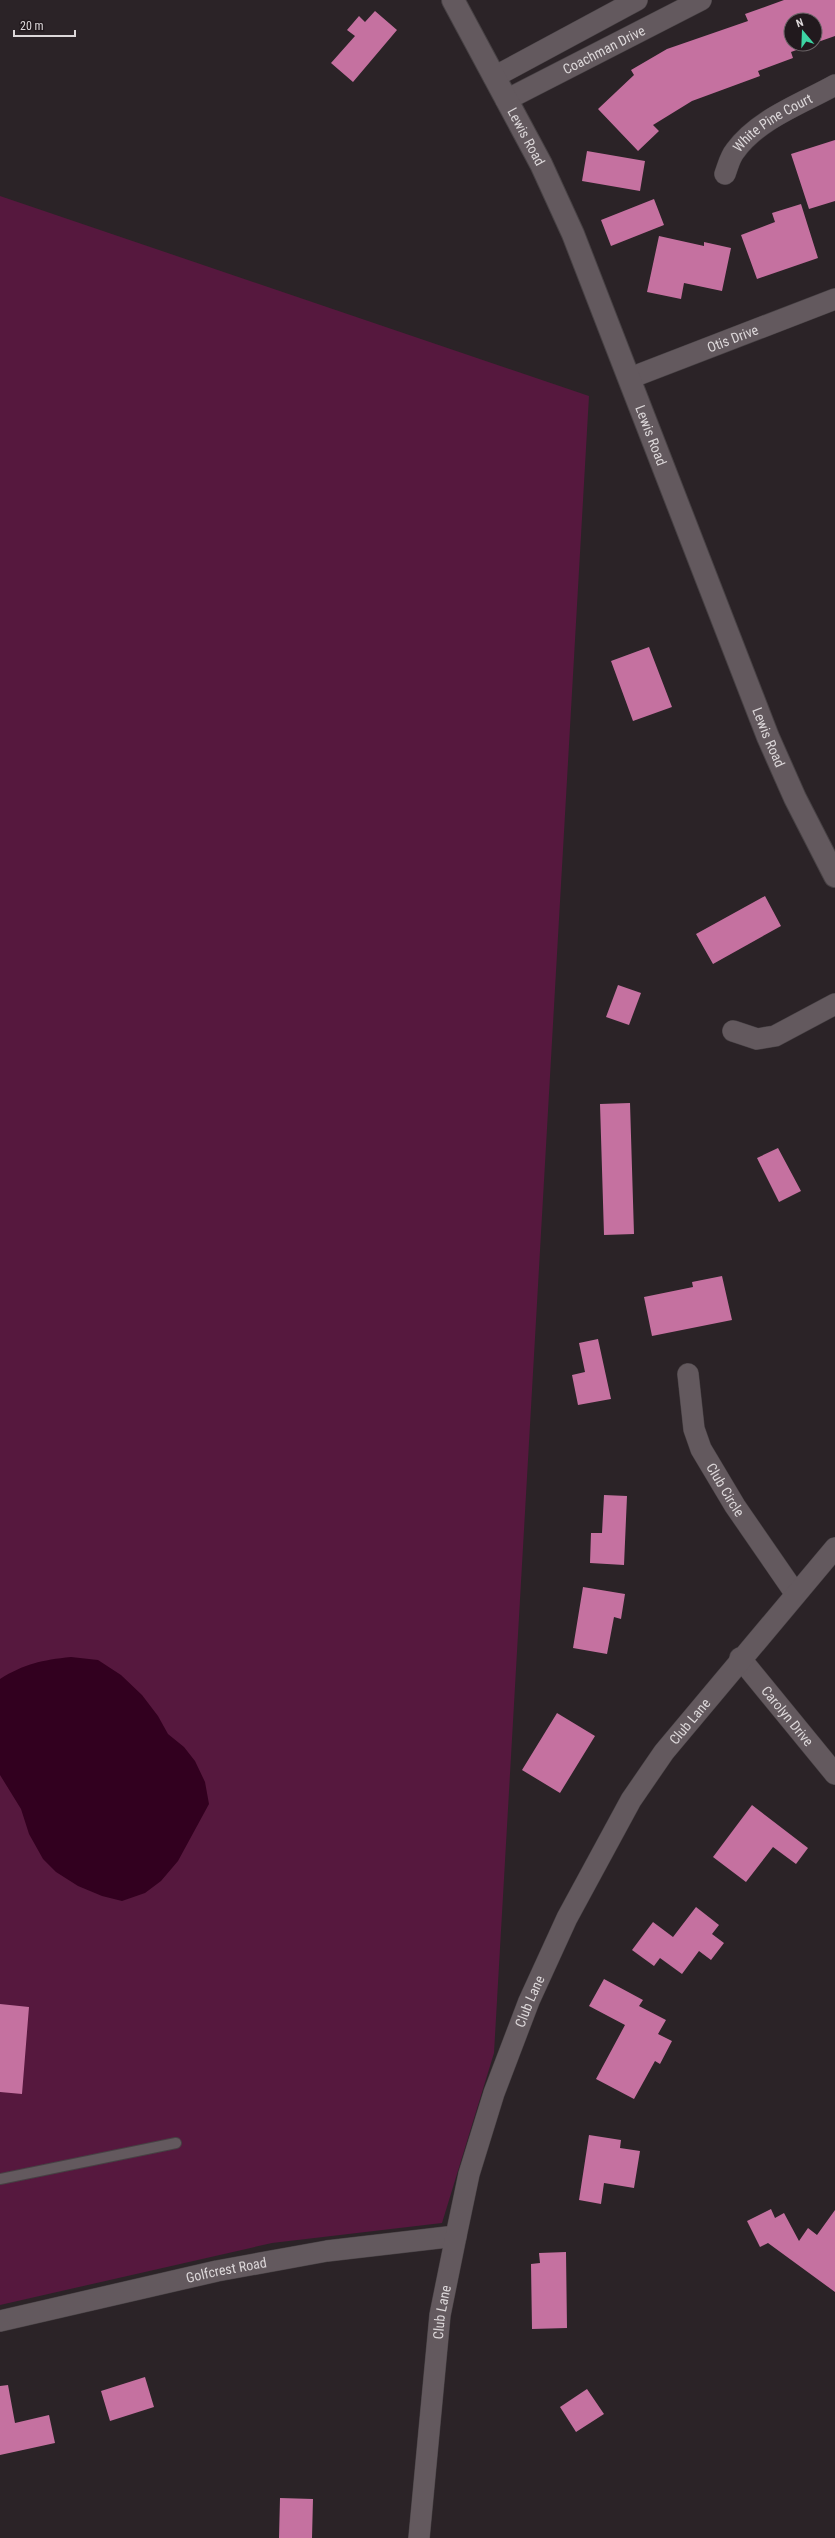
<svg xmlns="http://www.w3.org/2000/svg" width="835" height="2538" font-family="'Roboto Condensed',sans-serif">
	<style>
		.green { fill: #56183e }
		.water { fill: #32001f }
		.building { fill: #c571a0 }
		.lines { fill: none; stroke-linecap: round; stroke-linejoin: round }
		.lane-casing { stroke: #474144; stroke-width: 12 }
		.street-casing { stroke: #474144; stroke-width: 22 }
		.secondary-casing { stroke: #474144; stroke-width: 24 }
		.lane { stroke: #63595e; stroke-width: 10 }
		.street { stroke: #63595e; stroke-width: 21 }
		.secondary { stroke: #63595e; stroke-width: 22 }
		.labels { text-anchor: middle; stroke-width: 4; stroke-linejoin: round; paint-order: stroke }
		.street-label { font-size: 14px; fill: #dcd7d9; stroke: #21191d }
	</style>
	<rect width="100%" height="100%" fill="#2b2327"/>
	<!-- green -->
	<path class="green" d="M 0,196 L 589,396 L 494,2053 L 442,2223 L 272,2243 L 0,2305 Z"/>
	<!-- water -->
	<path class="water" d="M 71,1657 L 98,1660 L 121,1675 L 142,1695 L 158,1716 L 168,1734 L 184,1747 L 195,1761 L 205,1782 L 209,1804 L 178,1861 L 161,1881 L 145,1893 L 122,1901 L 102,1896 L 78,1886 L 56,1872 L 43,1859 L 29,1834 L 21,1809 L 0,1775 L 0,1679 C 24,1664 42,1660 71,1657 Z"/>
	<!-- building -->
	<path class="building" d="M 784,0 L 835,0 L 835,36 L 815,43 L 815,20 L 791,20 L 791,44 L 813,44 L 791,52 L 793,58 L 758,71 L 760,76 L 692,101 L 653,125 L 659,131 L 638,151 L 598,109 L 634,75 L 631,70 L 667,49 L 748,21 L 745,14 Z
		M 375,11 L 397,30 L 353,82 L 331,63 L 355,36 L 347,30 L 359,16 L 365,22 Z
		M 835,140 L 835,201 L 809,209 L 791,154 Z
		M 587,151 L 645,161 L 640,191 L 582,181 Z
		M 654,199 L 664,225 L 611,246 L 601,220 Z
		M 801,204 L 818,258 L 757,279 L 741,235 L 775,222 L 772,213 Z
		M 659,236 L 704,246 L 704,242 L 731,248 L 722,291 L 684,283 L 681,299 L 647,292 Z
		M 649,647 L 672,707 L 633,721 L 611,661 Z
		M 765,896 L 781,926 L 713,964 L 696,934 Z
		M 618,985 L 641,993 L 629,1025 L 606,1017 Z
		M 630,1103 L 634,1234 L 604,1235 L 600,1104 Z
		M 778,1148 L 801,1191 L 779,1202 L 757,1158 Z
		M 722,1276 L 732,1320 L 652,1336 L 644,1297 L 693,1287 L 692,1282 Z
		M 598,1339 L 611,1399 L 578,1405 L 572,1375 L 585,1372 L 579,1343 Z
		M 604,1495 L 627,1496 L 624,1565 L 590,1563 L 591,1533 L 602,1533 Z
		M 583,1587 L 625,1594 L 621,1619 L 614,1617 L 607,1654 L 573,1648 Z
		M 557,1713 L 595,1736 L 560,1793 L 522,1770 Z
		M 752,1805 L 808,1848 L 796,1864 L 773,1847 L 746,1882 L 713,1857 Z
		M 696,1907 L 719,1925 L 712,1934 L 724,1943 L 711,1960 L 699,1951 L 682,1974 L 660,1958 L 654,1966 L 632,1950 L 653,1922 L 673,1937 Z
		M 604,1979 L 643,2000 L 639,2006 L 666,2020 L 658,2034 L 672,2041 L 660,2064 L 655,2061 L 634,2099 L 596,2079 L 625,2025 L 589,2006 Z
		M 0,2004 L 29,2007 L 22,2094 L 0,2092 Z
		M 589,2135 L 621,2140 L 620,2148 L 640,2151 L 634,2188 L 604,2183 L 601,2204 L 579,2200 Z
		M 771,2209 L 775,2218 L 784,2213 L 799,2241 L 808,2228 L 817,2235 L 835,2210 L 835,2292 L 768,2243 L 760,2247 L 747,2221 Z
		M 566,2252 L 567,2328 L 532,2329 L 531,2264 L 540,2263 L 539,2253 Z
		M 145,2377 L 154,2407 L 110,2421 L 101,2391 Z
		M 8,2385 L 15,2423 L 49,2415 L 55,2443 L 0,2455 L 0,2386 Z
		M 587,2389 L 604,2414 L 576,2432 L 560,2407 Z
		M 280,2498 L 313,2499 L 312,2538 L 279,2538 Z"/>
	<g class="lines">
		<!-- lane casing -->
		<g class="lane-casing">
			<path id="lane" d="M 0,2179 L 176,2143"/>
		</g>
		<!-- street casing -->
		<g class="street-casing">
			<g id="street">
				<path d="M 494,77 L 637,0"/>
				<path id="s1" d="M 506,100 L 701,0"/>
				<path id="s2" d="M 725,174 C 728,166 730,157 735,151 C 758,119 801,104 835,85"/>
				<path id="s3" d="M 630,378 L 835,299"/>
				<path d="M 733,1031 L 757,1039 L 775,1036 L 835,1004"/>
				<path id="s4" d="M 688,1374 L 694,1429 L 701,1449 L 735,1506 L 795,1593"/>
				<path id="s5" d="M 740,1658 L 835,1774"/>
				<path id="s6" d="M 0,2321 L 217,2271 L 327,2251 L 456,2236"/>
				<path id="s7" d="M 419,2538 L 440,2315 L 456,2236 L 469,2174 L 494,2093 L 529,2001 L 567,1918 L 631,1800 L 664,1752 L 835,1548"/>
			</g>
		</g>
		<!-- secondary casing -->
		<g class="secondary-casing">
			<g id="secondary">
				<path id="s8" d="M 453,0 L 541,164 L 573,234 L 768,737 L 795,798 L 835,876"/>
			</g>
		</g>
		<!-- lane -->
		<use href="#lane" class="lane"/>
		<!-- street -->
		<use href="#street" class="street"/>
		<!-- secondary -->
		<use href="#secondary" class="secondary"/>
	</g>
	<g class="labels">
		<!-- street labels -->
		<g class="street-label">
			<text dy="5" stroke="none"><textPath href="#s1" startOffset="110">Coachman Drive</textPath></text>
			<text dy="5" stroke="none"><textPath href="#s2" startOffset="73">White Pine Court</textPath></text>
			<text dy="5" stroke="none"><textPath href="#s8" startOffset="155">Lewis Road</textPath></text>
			<text dy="5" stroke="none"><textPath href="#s3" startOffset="110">Otis Drive</textPath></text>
			<text dy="5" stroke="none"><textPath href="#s8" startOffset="479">Lewis Road</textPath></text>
			<text dy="5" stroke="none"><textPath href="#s8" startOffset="803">Lewis Road</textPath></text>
			<text dy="5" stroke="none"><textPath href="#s4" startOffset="124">Club Circle</textPath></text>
			<text dy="5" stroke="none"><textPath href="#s5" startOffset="75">Carolyn Drive</textPath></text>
			<text dy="5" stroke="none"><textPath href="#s7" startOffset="875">Club Lane</textPath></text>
			<text dy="5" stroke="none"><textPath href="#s7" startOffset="551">Club Lane</textPath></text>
			<text dy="5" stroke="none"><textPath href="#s6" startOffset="232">Golfcrest Road</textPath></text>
			<text dy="5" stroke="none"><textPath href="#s7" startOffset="227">Club Lane</textPath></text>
		</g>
	</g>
	<!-- north arrow -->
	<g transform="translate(803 32) rotate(341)"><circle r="19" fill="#21191d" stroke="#6c6568"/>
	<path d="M0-3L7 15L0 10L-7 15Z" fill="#3dd4a3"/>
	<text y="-6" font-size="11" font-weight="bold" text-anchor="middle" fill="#dcd7d9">N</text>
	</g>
	<!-- scale -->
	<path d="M14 30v6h61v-6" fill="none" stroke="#dcd7d9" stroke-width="2"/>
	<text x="20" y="30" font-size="12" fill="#dcd7d9" stroke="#21191d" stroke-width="3" paint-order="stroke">20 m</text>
</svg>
